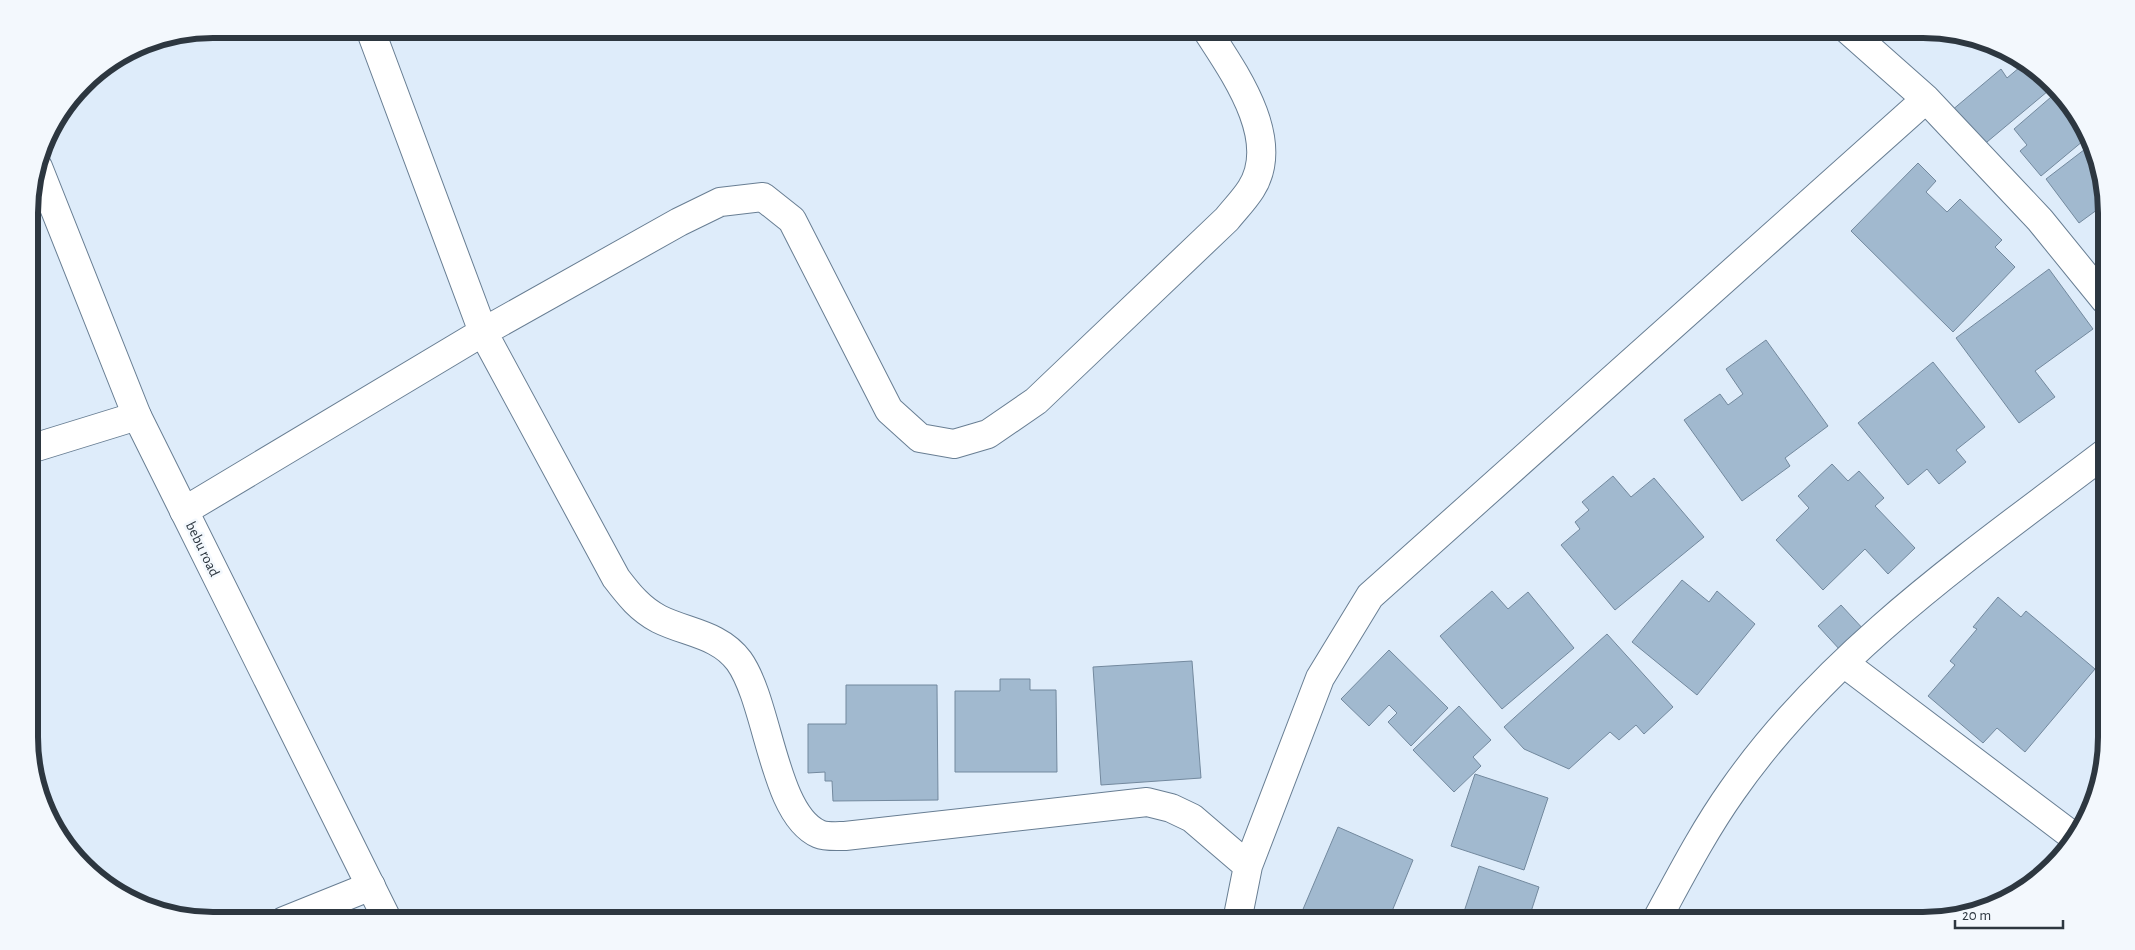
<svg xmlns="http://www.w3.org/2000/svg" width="2135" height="950" font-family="'Alegreya Sans',sans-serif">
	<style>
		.building { fill: #a1b9cf; stroke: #73899e }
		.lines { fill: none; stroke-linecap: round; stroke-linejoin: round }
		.street-casing { stroke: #687e93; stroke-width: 30 }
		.secondary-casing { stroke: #687e93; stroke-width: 30 }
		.street { stroke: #fff; stroke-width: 28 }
		.secondary { stroke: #fff; stroke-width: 28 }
		.labels { text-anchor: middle; stroke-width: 5; stroke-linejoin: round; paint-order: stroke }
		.street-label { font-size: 15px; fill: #2d3740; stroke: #f3f8fd }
		.rim { fill: none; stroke: #2d3740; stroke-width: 6 }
	</style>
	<rect width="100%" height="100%" fill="#deecfa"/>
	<!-- building -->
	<path class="building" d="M 2026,62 L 2035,67 L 2054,86 L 1981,147 L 1951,111 L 2001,69 L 2007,78 Z
		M 2058,91 L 2068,101 L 2089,136 L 2041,176 L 2020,151 L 2027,145 L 2014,129 Z
		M 2093,143 L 2105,189 L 2105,204 L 2079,223 L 2046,179 Z
		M 1918,163 L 1936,181 L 1926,192 L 1947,212 L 1960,199 L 2002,240 L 1995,247 L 2015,267 L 1953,332 L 1851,231 Z
		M 2105,207 L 2105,226 L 2096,214 Z
		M 2049,269 L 2093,329 L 2035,371 L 2055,397 L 2019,423 L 1956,338 Z
		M 1766,340 L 1828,426 L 1785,458 L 1790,466 L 1742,501 L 1684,420 L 1720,394 L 1728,405 L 1743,394 L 1726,369 Z
		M 1933,362 L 1985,427 L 1956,450 L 1966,462 L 1939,484 L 1927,469 L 1908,485 L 1858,423 Z
		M 1832,464 L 1848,481 L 1859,471 L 1884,498 L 1875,506 L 1915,548 L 1888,574 L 1865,549 L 1823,590 L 1776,540 L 1809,508 L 1798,496 Z
		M 1613,476 L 1631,497 L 1654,478 L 1704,537 L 1615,610 L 1561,545 L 1580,529 L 1575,522 L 1589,510 L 1582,502 Z
		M 1682,580 L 1709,602 L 1717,591 L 1755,624 L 1697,695 L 1632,642 Z
		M 1492,591 L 1508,609 L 1528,592 L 1574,648 L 1502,709 L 1440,636 Z
		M 1998,597 L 2021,617 L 2026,611 L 2095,669 L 2025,752 L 1997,728 L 1983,743 L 1928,696 L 1955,665 L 1950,661 L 1977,629 L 1973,627 Z
		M 1841,605 L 1865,631 L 1841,651 L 1818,626 Z
		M 1607,634 L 1673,707 L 1644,734 L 1636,725 L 1619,740 L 1610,732 L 1569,769 L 1524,749 L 1504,727 Z
		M 1389,650 L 1448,708 L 1411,746 L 1388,722 L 1397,713 L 1389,705 L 1369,726 L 1341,699 Z
		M 1192,661 L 1201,778 L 1101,785 L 1093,667 Z
		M 1000,679 L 1030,679 L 1030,690 L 1056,690 L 1057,772 L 955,772 L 955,691 L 1000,691 Z
		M 846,685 L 937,685 L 938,800 L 833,801 L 832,781 L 825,781 L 825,772 L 808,773 L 808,724 L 846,724 Z
		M 1459,706 L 1491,740 L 1473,757 L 1481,766 L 1454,792 L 1413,750 Z
		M 2106,707 L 2106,724 L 2098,716 Z
		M 1475,774 L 1548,798 L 1524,870 L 1451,846 Z
		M 1338,827 L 1413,860 L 1388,921 L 1298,921 Z
		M 1479,866 L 1539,887 L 1528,921 L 1461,921 Z"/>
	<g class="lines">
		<!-- street casing -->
		<g class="street-casing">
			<path id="street" d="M 370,29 L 483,332 L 616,578 C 629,595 640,609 659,619 C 687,633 719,634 739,661 C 769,703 773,814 819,834 C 826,837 837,836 845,836 L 1147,802 L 1171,808 L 1192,818 L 1248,866
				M 1847,29 L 1926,99 L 2040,220 L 2105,300
				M 30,449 L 137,416
				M 184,511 L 483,332 L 679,222 L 720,202 L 763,197 L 792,220 L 889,410 L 920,438 L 954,444 L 988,434 L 1036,401 L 1227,219 C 1235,209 1244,200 1251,189 C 1283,139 1233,71 1206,29
				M 1844,663 L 2074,837
				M 284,921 L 371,886
				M 1237,921 L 1248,866 L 1320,678 L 1370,596 L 1926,99
				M 1656,921 C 1680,877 1703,832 1732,791 C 1829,652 1972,554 2105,453"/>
		</g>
		<!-- secondary casing -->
		<g class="secondary-casing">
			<path id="secondary" d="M 38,167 L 137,416 L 388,921"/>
		</g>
		<!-- street -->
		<use href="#street" class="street"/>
		<!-- secondary -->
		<use href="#secondary" class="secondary"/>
	</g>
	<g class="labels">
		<!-- street labels -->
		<g class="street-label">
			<text transform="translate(203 549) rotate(64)" y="5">bebu road</text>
		</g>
	</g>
	<!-- crop -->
	<path d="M0 0H2135V950H0ZM213 38H1923A175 175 0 0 1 2098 213V737A175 175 0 0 1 1923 912H213A175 175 0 0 1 38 737V213A175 175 0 0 1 213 38Z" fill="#f3f8fd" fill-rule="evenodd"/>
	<path class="rim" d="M213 38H1923A175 175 0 0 1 2098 213V737A175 175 0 0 1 1923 912H213A175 175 0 0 1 38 737V213A175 175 0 0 1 213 38Z"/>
	<!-- scale -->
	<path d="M1955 920v8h108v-8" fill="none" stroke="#2d3740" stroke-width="2.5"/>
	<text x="1962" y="920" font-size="15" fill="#2d3740" stroke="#f3f8fd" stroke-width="4" paint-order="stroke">20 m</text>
</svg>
